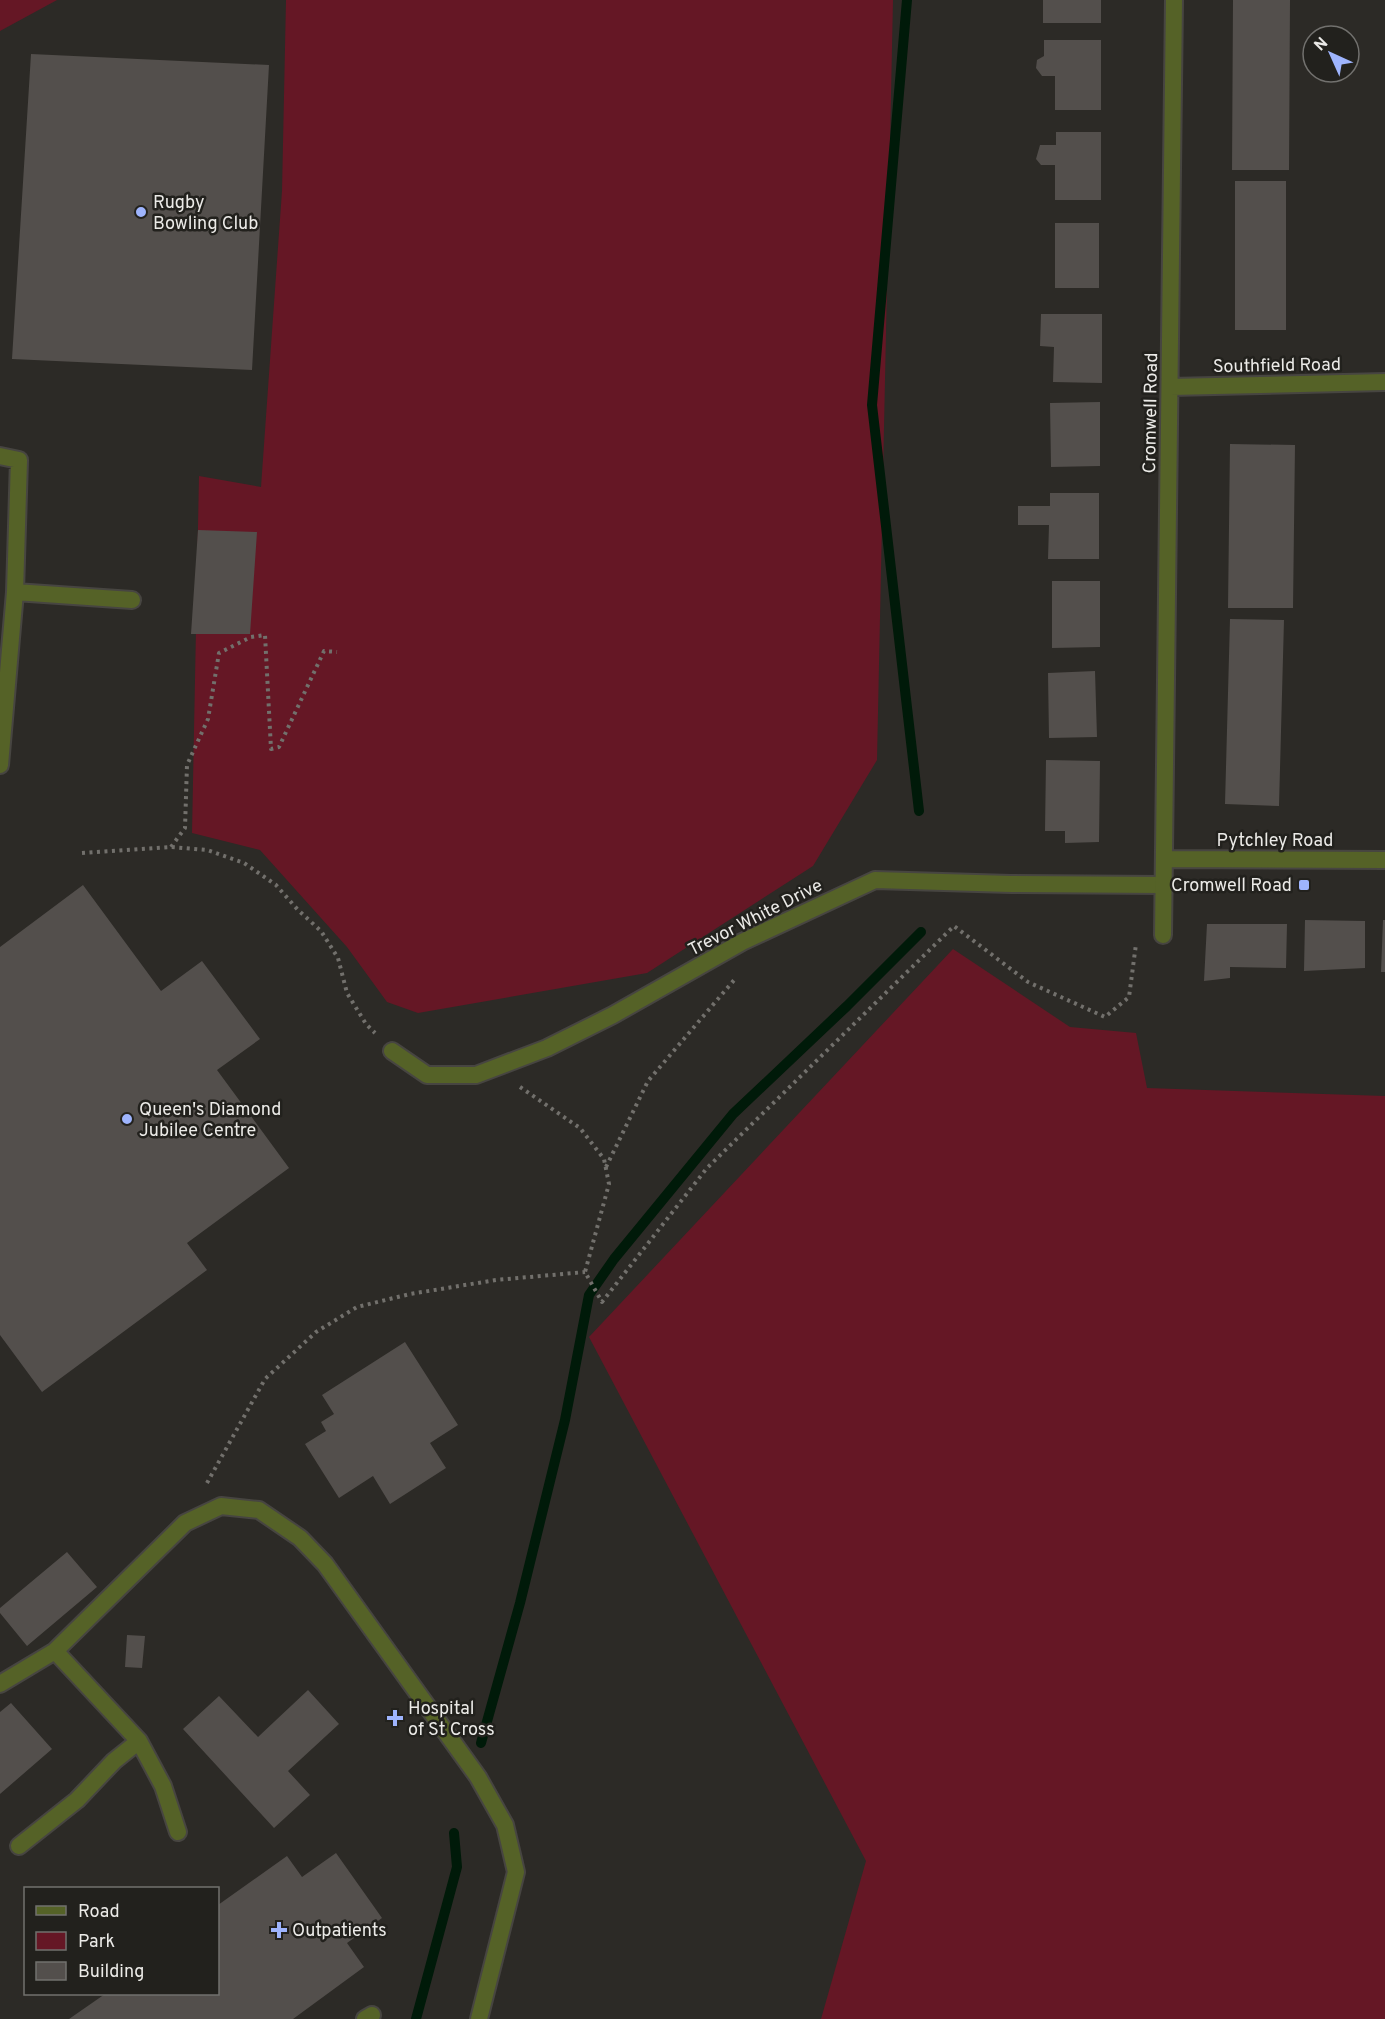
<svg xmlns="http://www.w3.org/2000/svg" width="1385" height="2019" font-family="Overpass,sans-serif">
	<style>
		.green { fill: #651725 }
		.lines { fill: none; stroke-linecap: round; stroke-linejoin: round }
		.stream { stroke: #001a09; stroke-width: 10 }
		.building { fill: #534f4c }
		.service-casing { stroke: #474541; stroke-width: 20 }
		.minor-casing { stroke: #474541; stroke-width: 20 }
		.path { stroke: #72706c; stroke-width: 4; stroke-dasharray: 3 4.5; stroke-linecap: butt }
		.service { stroke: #556227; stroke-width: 16 }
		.minor { stroke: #556227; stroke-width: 16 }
		.poi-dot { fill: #9eb4fd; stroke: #22211d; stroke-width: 2 }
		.labels { text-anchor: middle; stroke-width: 5; stroke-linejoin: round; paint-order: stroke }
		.poi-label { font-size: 18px; fill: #ebeae7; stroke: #22211d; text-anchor: start }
		.street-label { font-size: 18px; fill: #ebeae7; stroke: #22211d }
	</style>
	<rect width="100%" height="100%" fill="#2c2a26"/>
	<!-- green -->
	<path class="green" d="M 0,0 L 57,0 L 0,31 Z
		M 286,0 L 893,0 L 877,760 L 813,866 L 647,973 L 418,1013 L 387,1002 L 347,947 L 260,850 L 192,833 L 199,476 L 261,487 L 282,191 Z
		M 953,949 L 1070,1027 L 1136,1033 L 1147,1088 L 1385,1096 L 1385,2019 L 821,2019 L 866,1861 L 589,1337 Z"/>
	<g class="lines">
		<!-- stream -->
		<path class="stream" d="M 907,0 L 872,405 L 919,811
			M 481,1743 L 520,1603 L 565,1420 L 589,1295 L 614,1259 L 733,1114 L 847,1006 L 921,932
			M 416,2019 L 457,1867 L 454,1833"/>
	</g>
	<!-- building -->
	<path class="building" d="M 1043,0 L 1101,0 L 1101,23 L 1043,23 Z
		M 1233,0 L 1290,0 L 1289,170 L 1232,170 Z
		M 1044,40 L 1101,40 L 1101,110 L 1055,110 L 1055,76 L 1042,76 L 1036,68 L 1037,60 L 1044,56 Z
		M 31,54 L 269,65 L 252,370 L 12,359 Z
		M 1056,132 L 1101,132 L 1101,200 L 1055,200 L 1055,165 L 1041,165 L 1036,159 L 1040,145 L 1056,145 Z
		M 1235,181 L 1286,181 L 1286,330 L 1235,330 Z
		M 1055,223 L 1099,223 L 1099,288 L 1055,288 Z
		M 1041,314 L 1102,314 L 1102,383 L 1053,382 L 1054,347 L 1040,346 Z
		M 1100,402 L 1100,466 L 1051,467 L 1050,403 Z
		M 1230,444 L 1295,445 L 1293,608 L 1228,608 Z
		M 1050,493 L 1099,493 L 1099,559 L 1048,559 L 1049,525 L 1018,525 L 1018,506 L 1050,506 Z
		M 198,530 L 257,532 L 250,634 L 191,634 Z
		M 1052,581 L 1100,581 L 1100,647 L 1052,648 Z
		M 1230,619 L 1284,620 L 1279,806 L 1225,804 Z
		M 1095,671 L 1097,737 L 1049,738 L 1048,673 Z
		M 1046,760 L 1100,761 L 1099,842 L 1065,843 L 1065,831 L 1045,831 Z
		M 83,885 L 161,991 L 202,961 L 260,1039 L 217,1070 L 289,1168 L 187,1243 L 207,1270 L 42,1392 L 0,1335 L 0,947 Z
		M 1305,920 L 1365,921 L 1365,968 L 1304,971 Z
		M 1383,920 L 1385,920 L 1385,972 L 1381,972 Z
		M 1207,924 L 1287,924 L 1286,968 L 1230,967 L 1230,978 L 1204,981 Z
		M 405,1342 L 458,1425 L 430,1443 L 446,1468 L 390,1504 L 373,1476 L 339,1498 L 305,1444 L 326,1431 L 321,1422 L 334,1414 L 322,1395 Z
		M 67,1552 L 97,1587 L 27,1646 L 0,1613 L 0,1608 Z
		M 127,1635 L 145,1636 L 142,1668 L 125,1667 Z
		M 308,1690 L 339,1724 L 288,1771 L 310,1795 L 274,1828 L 183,1729 L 219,1696 L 258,1737 Z
		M 11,1703 L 52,1749 L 0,1794 L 0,1712 Z
		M 336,1853 L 382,1918 L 347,1943 L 364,1967 L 293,2019 L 69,2019 L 105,1994 L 218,1994 L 218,1905 L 287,1856 L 302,1877 Z"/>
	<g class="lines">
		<!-- service casing -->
		<g class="service-casing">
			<path id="service" d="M 0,456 L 19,460 L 15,592 L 0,765
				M 15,592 L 132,600
				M 392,1051 L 427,1075 L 476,1075 L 547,1048 L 613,1015 L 742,942 L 875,880 L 1011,884 L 1163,885
				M 55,1651 L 139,1741 L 163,1786 L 178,1832
				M 0,1684 L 55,1651 L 185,1523 L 221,1506 L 259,1510 L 300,1538 L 325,1564 L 478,1777 L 505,1825 L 516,1872 L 479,2019
				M 19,1846 L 77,1800 L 114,1761 L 139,1741
				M 365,2019 L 372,2015"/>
		</g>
		<!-- minor casing -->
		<g class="minor-casing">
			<path id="minor" d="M 1170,387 L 1385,382
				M 1165,859 L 1385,860
				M 1163,935 L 1174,0"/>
		</g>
		<!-- path -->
		<path class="path" d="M 171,847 L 185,828 L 187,765 L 208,719 L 219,653 L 251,637 L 265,635 L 271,749 L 279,747 L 324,651 L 337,652
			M 82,853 L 171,847 L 207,850 L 244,863 L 276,885 L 298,910 L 321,931 L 338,958 L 347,993 L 366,1024 L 375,1033
			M 520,1087 L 580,1128 L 604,1159 L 609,1184 L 585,1272 L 602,1302 L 707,1168 L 954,926 L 1028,982 L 1105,1017 L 1129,997 L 1136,944
			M 606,1167 L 648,1081 L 735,979
			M 207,1483 L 265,1379 L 316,1332 L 357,1307 L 410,1294 L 496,1280 L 585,1272"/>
		<!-- service -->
		<use href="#service" class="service"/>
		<!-- minor -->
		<use href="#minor" class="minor"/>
	</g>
	<!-- markers -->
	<g class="poi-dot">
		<circle cx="141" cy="212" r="6"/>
		<rect x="1298" y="879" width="12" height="12" rx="3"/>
		<circle cx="127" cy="1119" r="6"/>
		<path d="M392 1709h6v6h6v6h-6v6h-6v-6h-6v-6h6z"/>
		<path d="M276 1921h6v6h6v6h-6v6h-6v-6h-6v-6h6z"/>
	</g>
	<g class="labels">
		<!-- poi labels -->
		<g class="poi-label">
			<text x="153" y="208">Rugby<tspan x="153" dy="21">Bowling Club</tspan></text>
			<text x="1292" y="891" text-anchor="end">Cromwell Road</text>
			<text x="139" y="1115">Queen's Diamond<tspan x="139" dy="21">Jubilee Centre</tspan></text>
			<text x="408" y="1714">Hospital<tspan x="408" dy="21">of St Cross</tspan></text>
			<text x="292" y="1936">Outpatients</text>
		</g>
		<!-- street labels -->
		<g class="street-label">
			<text transform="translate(1277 365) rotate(-1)" y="6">Southfield Road</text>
			<text transform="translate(1150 413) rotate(-89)" y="6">Cromwell Road</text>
			<text x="1275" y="846">Pytchley Road</text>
			<text transform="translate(755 917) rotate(-27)" y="6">Trevor White Drive</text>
		</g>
	</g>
	<!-- legend -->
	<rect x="24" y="1887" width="195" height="108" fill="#22211d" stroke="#72716e" stroke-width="1.5"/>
	<rect x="36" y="1906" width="30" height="9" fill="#556227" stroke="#72716e" stroke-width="1.5"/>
	<text x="78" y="1917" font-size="18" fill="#ebeae7">Road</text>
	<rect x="36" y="1932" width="30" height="18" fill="#651725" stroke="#72716e" stroke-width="1.5"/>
	<text x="78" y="1947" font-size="18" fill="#ebeae7">Park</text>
	<rect x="36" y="1962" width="30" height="18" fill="#534f4c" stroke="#72716e" stroke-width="1.5"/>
	<text x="78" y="1977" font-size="18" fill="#ebeae7">Building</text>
	<!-- north arrow -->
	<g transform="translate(1331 54) rotate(315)"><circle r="28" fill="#22211d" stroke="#72716e" stroke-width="1.5"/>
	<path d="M0-4.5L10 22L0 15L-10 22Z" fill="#9eb4fd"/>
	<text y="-9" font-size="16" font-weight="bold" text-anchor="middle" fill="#ebeae7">N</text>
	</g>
</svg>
